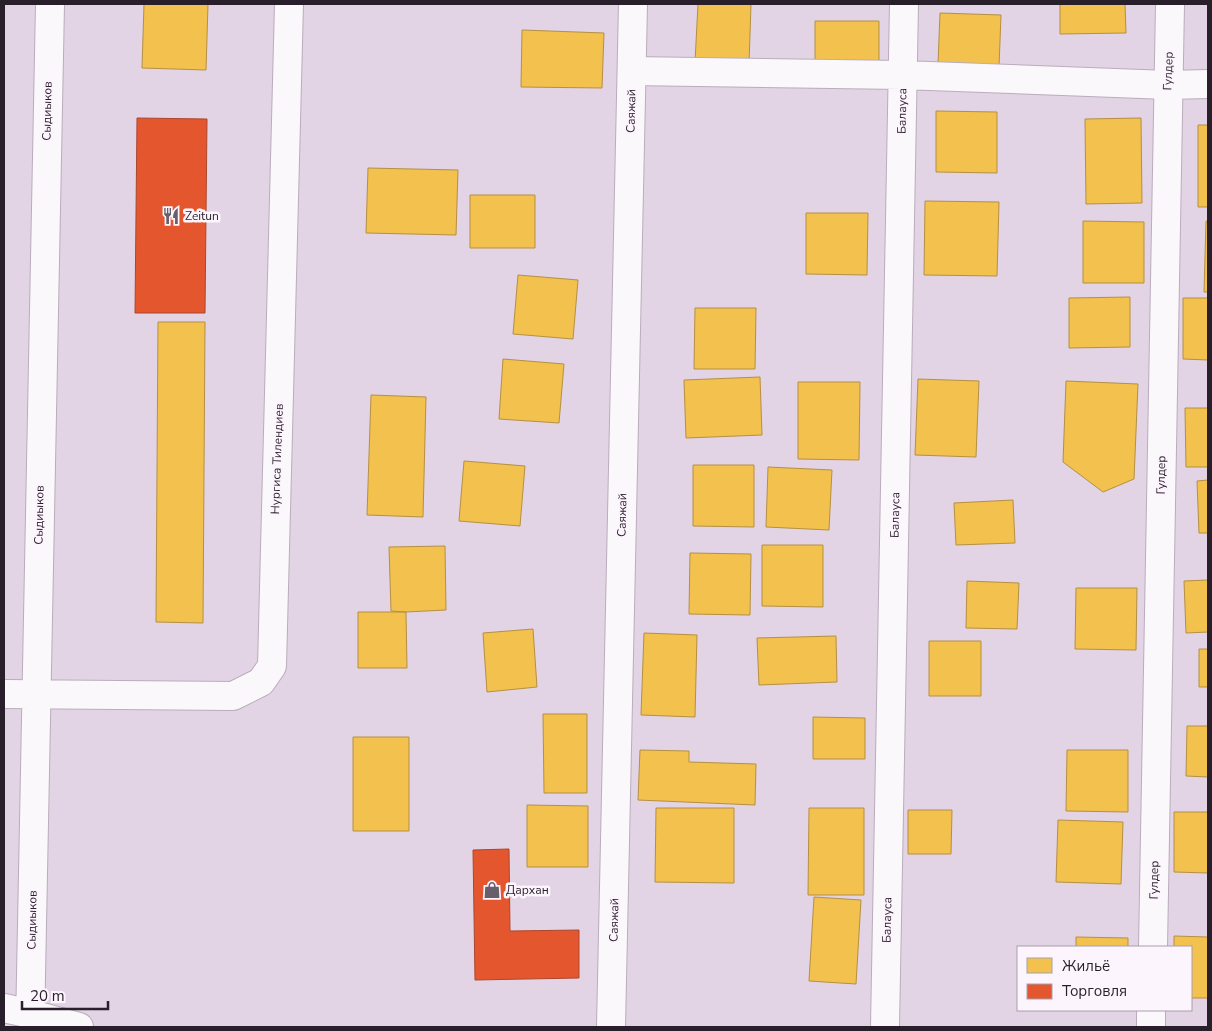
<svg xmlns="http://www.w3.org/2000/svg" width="1212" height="1031" font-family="'Nunito Sans',sans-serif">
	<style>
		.homes { fill: #f2c14e; stroke: #b59043 }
		.shops { fill: #e4572e; stroke: #ac462d }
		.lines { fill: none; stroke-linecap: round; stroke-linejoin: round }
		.minor-casing { stroke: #b9adbb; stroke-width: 30 }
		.minor { stroke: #fbf8fb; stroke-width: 28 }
		.labels { text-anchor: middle; stroke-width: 5; stroke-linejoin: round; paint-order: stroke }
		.street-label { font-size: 12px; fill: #281f2a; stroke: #fdf5fe }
		.poi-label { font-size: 12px; fill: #281f2a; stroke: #fdf5fe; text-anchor: start }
	</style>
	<rect width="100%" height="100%" fill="#e2d3e5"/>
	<!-- homes -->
	<path class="homes" d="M 144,4 L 208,4 L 206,70 L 142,68 Z
		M 698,4 L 751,4 L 749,64 L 695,62 Z
		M 1060,4 L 1125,4 L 1126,33 L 1060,34 Z
		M 940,13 L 1001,15 L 999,67 L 938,64 Z
		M 815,21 L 879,21 L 879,63 L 815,63 Z
		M 522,30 L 604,33 L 602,88 L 521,87 Z
		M 936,111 L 997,112 L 997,173 L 936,172 Z
		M 1141,118 L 1142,203 L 1086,204 L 1085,119 Z
		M 1198,125 L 1208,125 L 1208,207 L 1198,207 Z
		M 368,168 L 458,170 L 456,235 L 366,233 Z
		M 470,195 L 535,195 L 535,248 L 470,248 Z
		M 925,201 L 999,202 L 997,276 L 924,275 Z
		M 806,213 L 868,213 L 867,275 L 806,274 Z
		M 1083,221 L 1144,222 L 1144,283 L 1083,283 Z
		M 1206,221 L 1208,221 L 1208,292 L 1204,292 Z
		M 518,275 L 578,280 L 573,339 L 513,334 Z
		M 1130,297 L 1130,347 L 1069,348 L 1069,298 Z
		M 1183,298 L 1208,298 L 1208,360 L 1183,359 Z
		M 695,308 L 756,308 L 755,369 L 694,369 Z
		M 158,322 L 205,322 L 203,623 L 156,622 Z
		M 503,359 L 564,364 L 559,423 L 499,419 Z
		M 760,377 L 762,435 L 686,438 L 684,380 Z
		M 918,379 L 979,381 L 976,457 L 915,455 Z
		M 1066,381 L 1138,384 L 1134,479 L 1103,492 L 1063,462 Z
		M 798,382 L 860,382 L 859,460 L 798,459 Z
		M 371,395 L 426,397 L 423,517 L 367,515 Z
		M 1185,408 L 1208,408 L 1208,467 L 1186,467 Z
		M 464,461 L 525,466 L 520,526 L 459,521 Z
		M 693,465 L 754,465 L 754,527 L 693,526 Z
		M 768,467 L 832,470 L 829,530 L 766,527 Z
		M 1208,480 L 1208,533 L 1199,533 L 1197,481 Z
		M 1013,500 L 1015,543 L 956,545 L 954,503 Z
		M 762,545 L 823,545 L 823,607 L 762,606 Z
		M 445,546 L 446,610 L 406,612 L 391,611 L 389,547 Z
		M 690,553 L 751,554 L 750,615 L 689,614 Z
		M 1208,580 L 1208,632 L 1186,633 L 1184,581 Z
		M 967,581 L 1019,583 L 1017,629 L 966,628 Z
		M 1076,588 L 1137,588 L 1136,650 L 1075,649 Z
		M 358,612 L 406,612 L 407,668 L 358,668 Z
		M 533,629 L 537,687 L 487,692 L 483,633 Z
		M 644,633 L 697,635 L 695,717 L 641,715 Z
		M 836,636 L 837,682 L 759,685 L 757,638 Z
		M 929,641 L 981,641 L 981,696 L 929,696 Z
		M 1199,649 L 1208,649 L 1208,687 L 1199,687 Z
		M 543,714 L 587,714 L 587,793 L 544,793 Z
		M 813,717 L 865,718 L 865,759 L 813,759 Z
		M 1187,726 L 1208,726 L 1208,777 L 1186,776 Z
		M 353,737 L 409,737 L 409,831 L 353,831 Z
		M 640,750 L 689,751 L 689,762 L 756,764 L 755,805 L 638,800 Z
		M 1067,750 L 1128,750 L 1128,812 L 1066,811 Z
		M 527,805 L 588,806 L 588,867 L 527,867 Z
		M 656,808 L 734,808 L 734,883 L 655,882 Z
		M 809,808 L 864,808 L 864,895 L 808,895 Z
		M 908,810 L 952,810 L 951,854 L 908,854 Z
		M 1174,812 L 1208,812 L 1208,873 L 1174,872 Z
		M 1058,820 L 1123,822 L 1121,884 L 1056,882 Z
		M 814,897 L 861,900 L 856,984 L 809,981 Z
		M 1174,936 L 1208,937 L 1208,998 L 1191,998 L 1191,947 L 1174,947 Z
		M 1076,937 L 1128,938 L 1128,947 L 1076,947 Z"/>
	<!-- shops -->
	<path class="shops" d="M 137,118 L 207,119 L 205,313 L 135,313 Z
		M 509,849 L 510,931 L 579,930 L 579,978 L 475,980 L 473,850 Z"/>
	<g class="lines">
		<!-- minor casing -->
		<g class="minor-casing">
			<path id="minor" d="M 632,71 L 902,75 L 1168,85 L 1208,84
				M 4,694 L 233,696 L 261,682 L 272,666 L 289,4
				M 1153,947 L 1170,4
				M 4,1008 L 31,1014 L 79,1027
				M 30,1027 L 50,4
				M 611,1027 L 633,4
				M 885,1027 L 904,4
				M 1151,1027 L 1151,1010"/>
		</g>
		<!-- minor -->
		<use href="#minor" class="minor"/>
	</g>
	<!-- icons -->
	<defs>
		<g id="restaurant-bare" transform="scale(1.35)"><path d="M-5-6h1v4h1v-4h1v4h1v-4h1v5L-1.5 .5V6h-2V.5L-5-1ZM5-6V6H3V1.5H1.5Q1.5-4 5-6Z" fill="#695e6b" stroke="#fdf5fe" stroke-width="2.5" paint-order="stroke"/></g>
		<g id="shop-bare" transform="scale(1.35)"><path d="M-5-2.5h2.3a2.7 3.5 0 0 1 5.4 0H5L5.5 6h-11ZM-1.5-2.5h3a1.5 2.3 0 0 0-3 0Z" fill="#695e6b" stroke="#fdf5fe" stroke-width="2.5" paint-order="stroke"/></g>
	</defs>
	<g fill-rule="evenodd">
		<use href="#restaurant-bare" x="171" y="216"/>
		<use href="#shop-bare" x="492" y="890"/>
	</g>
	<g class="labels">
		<!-- street labels -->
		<g class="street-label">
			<text transform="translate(1168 71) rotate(-88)" y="4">Гулдер</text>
			<text transform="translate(47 111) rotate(-89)" y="4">Сыдиыков</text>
			<text transform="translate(631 111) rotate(-89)" y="4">Саяжай</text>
			<text transform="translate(902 111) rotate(-89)" y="4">Балауса</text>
			<text transform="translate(277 459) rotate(-88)" y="4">Нургиса Тилендиев</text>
			<text transform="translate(1161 475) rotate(-89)" y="4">Гулдер</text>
			<text transform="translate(39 515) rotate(-89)" y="4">Сыдиыков</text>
			<text transform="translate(622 515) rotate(-89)" y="4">Саяжай</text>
			<text transform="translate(895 515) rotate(-89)" y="4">Балауса</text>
			<text transform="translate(1154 880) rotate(-89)" y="4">Гулдер</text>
			<text transform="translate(32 920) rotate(-89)" y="4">Сыдиыков</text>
			<text transform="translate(614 920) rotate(-89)" y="4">Саяжай</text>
			<text transform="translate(887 920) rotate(-89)" y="4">Балауса</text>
		</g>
		<!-- poi labels -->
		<g class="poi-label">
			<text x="185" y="220">Zeitun</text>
			<text x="506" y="894">Дархан</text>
		</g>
	</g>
	<!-- border -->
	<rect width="1212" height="1031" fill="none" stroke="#281f2a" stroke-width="10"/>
	<!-- legend -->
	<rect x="1017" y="946" width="175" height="65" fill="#fdf5fe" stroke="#a89fa9"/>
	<rect x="1027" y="958" width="25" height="15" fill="#f2c14e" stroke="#a89fa9"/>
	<text x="1062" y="971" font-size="15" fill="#281f2a">Жильё</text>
	<rect x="1027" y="984" width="25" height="15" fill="#e4572e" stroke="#a89fa9"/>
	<text x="1062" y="996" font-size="15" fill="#281f2a">Торговля</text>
	<!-- scale -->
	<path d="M22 1001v8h86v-8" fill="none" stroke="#281f2a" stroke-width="2.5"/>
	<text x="30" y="1001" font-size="15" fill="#281f2a" stroke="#fdf5fe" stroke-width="4" paint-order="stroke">20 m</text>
</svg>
